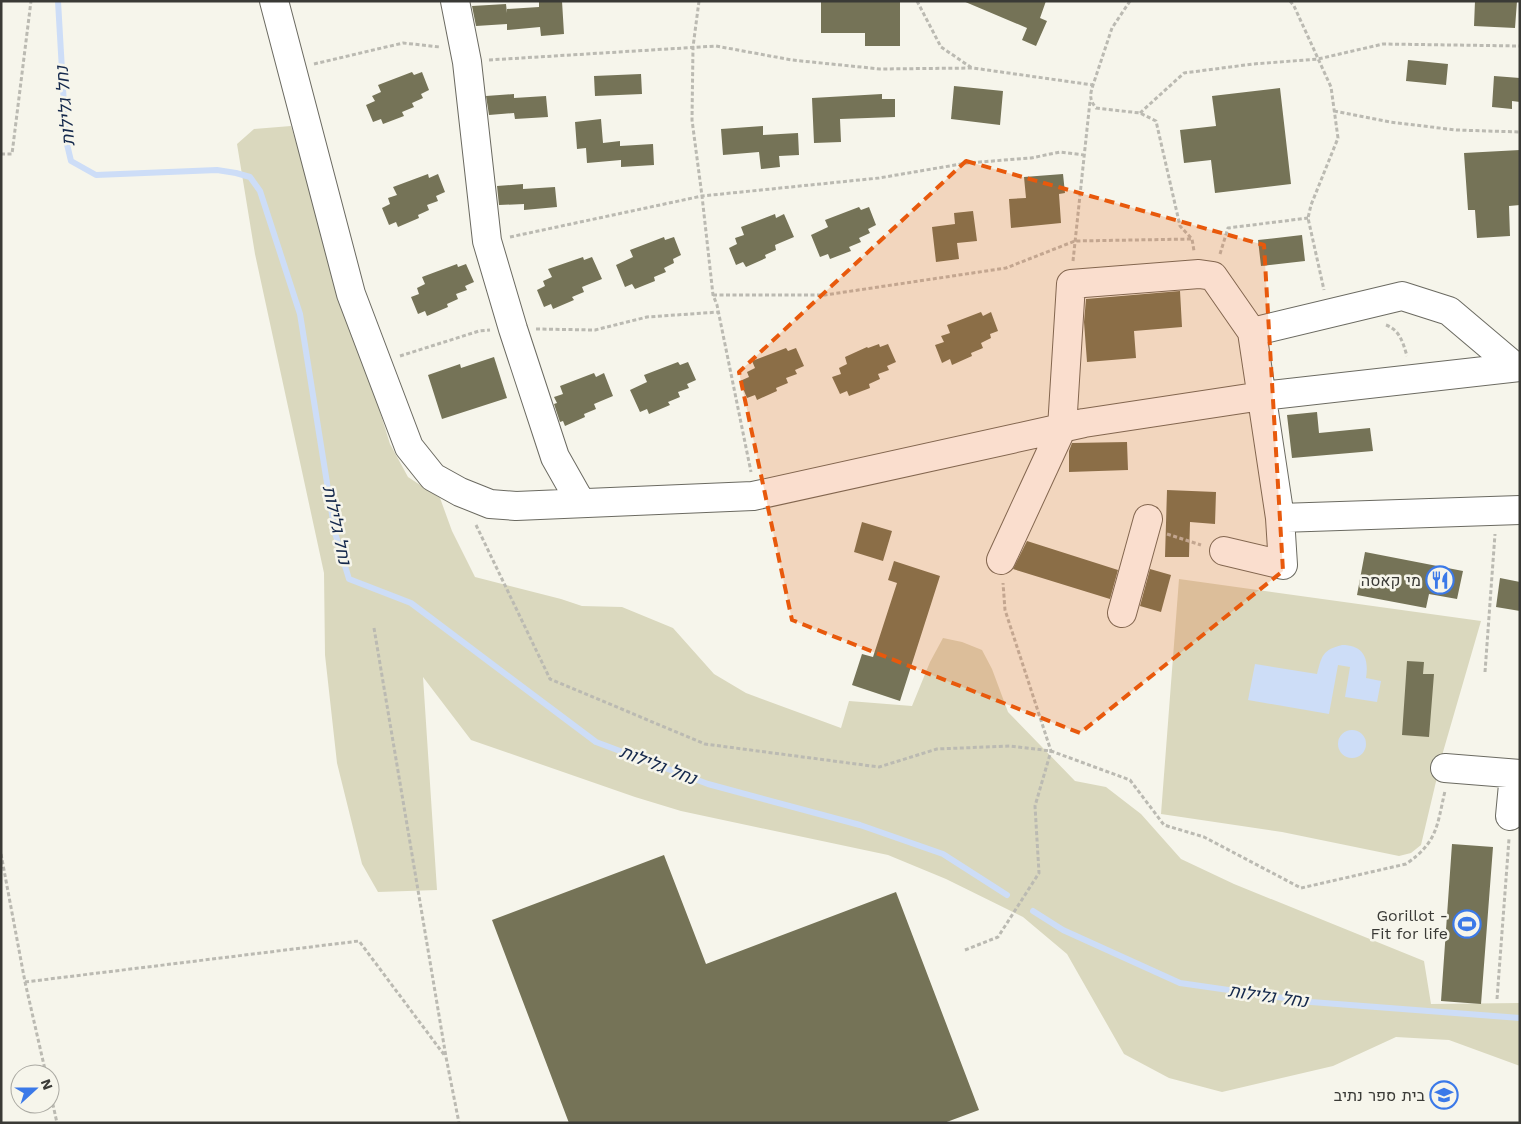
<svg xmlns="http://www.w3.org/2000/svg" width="1521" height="1124" font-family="'Work Sans',Heebo,sans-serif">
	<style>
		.green { fill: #dad8be }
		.water { fill: #cdddf7 }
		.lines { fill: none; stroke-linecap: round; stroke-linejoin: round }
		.stream { stroke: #cdddf7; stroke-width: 6 }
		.building { fill: #757357 }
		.minor-casing { stroke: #6b6a61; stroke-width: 30 }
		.path { stroke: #bbbab2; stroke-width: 3; stroke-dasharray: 4 2.5; stroke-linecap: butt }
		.minor { stroke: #fff; stroke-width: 28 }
		.marked { fill: #e8590c; fill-opacity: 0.2; stroke: #e8590c; stroke-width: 4; stroke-dasharray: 10 6; stroke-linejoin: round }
		.labels { text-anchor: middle; stroke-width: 5; stroke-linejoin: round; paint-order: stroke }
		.poi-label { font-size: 16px; fill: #3a3a36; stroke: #f6f5eb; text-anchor: end }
		.water-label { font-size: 18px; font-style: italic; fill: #14284c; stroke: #f6f5eb }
	</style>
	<rect width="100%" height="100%" fill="#f6f5eb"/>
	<!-- green -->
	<path class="green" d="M 291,126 L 390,444 L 408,477 L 440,498 L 452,531 L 475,577 L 561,599 L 582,606 L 622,607 L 673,628 L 714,674 L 746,693 L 841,728 L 849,701 L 912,706 L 930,662 L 943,638 L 962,642 L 982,650 L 992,669 L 1008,712 L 1075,781 L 1106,787 L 1141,814 L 1181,859 L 1234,884 L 1424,961 L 1431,1004 L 1520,1003 L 1520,1066 L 1449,1040 L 1396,1037 L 1333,1066 L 1222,1092 L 1169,1078 L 1124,1054 L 1067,954 L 1023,917 L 946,879 L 888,855 L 681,811 L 635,797 L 471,740 L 423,677 L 437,890 L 378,892 L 362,864 L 337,763 L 325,655 L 324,573 L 255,254 L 237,144 L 254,129 Z
		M 1179,579 L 1481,621 L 1443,752 L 1421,845 L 1411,853 L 1399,856 L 1282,832 L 1161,814 Z"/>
	<!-- water -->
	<path class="water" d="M 1342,645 C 1364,645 1369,659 1366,678 L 1381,681 L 1377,702 L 1345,697 L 1350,667 L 1338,665 L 1329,714 L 1248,700 L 1255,664 L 1317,674 C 1322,656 1322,650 1342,645 Z
		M1338 744a14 14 0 1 1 28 0a14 14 0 1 1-28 0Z"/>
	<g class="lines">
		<!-- stream -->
		<path class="stream" d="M 58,1 L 66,140 L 71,161 L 96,175 L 217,170 L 236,173 L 250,177 L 260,191 L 300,314 L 335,533 L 349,579 L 411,603 L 596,742 L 708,784 L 860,825 L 943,854 L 1007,895
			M 1033,911 L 1063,930 L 1180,983 L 1311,1002 L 1520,1018"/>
	</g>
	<!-- building -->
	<path class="building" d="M 539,1 L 562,1 L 564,34 L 541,36 L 540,27 L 507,30 L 507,24 L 476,26 L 472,6 L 506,4 L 507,13 L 507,9 L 539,7 Z
		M 821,1 L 900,1 L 900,46 L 865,46 L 865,33 L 821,33 Z
		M 963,1 L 1046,1 L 1040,18 L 1047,21 L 1036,46 L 1022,40 L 1027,28 Z
		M 1475,1 L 1517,1 L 1515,28 L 1474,26 Z
		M 1408,60 L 1448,64 L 1446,85 L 1406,81 Z
		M 412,72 L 414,75 L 422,72 L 429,90 L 421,94 L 423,98 L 412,103 L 414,107 L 402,112 L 404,116 L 383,124 L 381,119 L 373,122 L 366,105 L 375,101 L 372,96 L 381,92 L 378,85 Z
		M 641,74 L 642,94 L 595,96 L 594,76 Z
		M 1494,76 L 1520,78 L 1520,102 L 1512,101 L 1512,109 L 1492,107 Z
		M 954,86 L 1003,91 L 1000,125 L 951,119 Z
		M 1280,88 L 1291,184 L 1215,193 L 1211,160 L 1184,163 L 1180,130 L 1216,126 L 1212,96 Z
		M 514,94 L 514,98 L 546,96 L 548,117 L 515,119 L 514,113 L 489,115 L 486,96 Z
		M 882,94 L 882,99 L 895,99 L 895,117 L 840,119 L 841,142 L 814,143 L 812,98 Z
		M 601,119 L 603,143 L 620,141 L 620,146 L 653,144 L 654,165 L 621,167 L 621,160 L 587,163 L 586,148 L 577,149 L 575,122 Z
		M 763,126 L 763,135 L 798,133 L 799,155 L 779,156 L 780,167 L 761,169 L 759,152 L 723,155 L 721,129 Z
		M 1520,150 L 1520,205 L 1509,206 L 1510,236 L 1477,238 L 1475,210 L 1468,210 L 1464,153 Z
		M 428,174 L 429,178 L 438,174 L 445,192 L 436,196 L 438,201 L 427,205 L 429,210 L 418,215 L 419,218 L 398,227 L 396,222 L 389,225 L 382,208 L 390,204 L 388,198 L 397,195 L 393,187 Z
		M 1063,174 L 1065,193 L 1059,194 L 1061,223 L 1011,228 L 1009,199 L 1026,198 L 1024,177 Z
		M 523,184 L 523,193 L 523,189 L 555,187 L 557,207 L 524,210 L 524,204 L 499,205 L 497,186 Z
		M 859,207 L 861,210 L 869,207 L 876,225 L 868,229 L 870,233 L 859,238 L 861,242 L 849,247 L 851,251 L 830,259 L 828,254 L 820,257 L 811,235 L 828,227 L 825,220 Z
		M 973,211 L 977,241 L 957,243 L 959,259 L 936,262 L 932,227 L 955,224 L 954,213 Z
		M 775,214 L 776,218 L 784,214 L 794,237 L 775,245 L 776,250 L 765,255 L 766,258 L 746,267 L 743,262 L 736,265 L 729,248 L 737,244 L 735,238 L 744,235 L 741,227 Z
		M 1302,235 L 1305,261 L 1261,266 L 1258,240 Z
		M 664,237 L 665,240 L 674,237 L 681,255 L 673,259 L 674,263 L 664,268 L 666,272 L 654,277 L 655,281 L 635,289 L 632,284 L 625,287 L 616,265 L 633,257 L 630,250 Z
		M 583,257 L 584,260 L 592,257 L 602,279 L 582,287 L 584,292 L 572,297 L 574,300 L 553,309 L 551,304 L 544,307 L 537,290 L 545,286 L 543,281 L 552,277 L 548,269 Z
		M 457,264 L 458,267 L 466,264 L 474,282 L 465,286 L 467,290 L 456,294 L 458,299 L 447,304 L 448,307 L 427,316 L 425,311 L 418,314 L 411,297 L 419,294 L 417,288 L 425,284 L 422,277 Z
		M 1180,291 L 1182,327 L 1134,331 L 1136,358 L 1087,362 L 1084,322 L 1086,299 Z
		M 981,312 L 983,316 L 991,312 L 998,331 L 990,334 L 991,338 L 981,343 L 983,348 L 971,353 L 972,356 L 952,365 L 950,359 L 942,363 L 935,345 L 944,342 L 941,336 L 950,333 L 947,325 Z
		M 879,344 L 880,347 L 888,344 L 896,362 L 887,366 L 889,370 L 878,374 L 880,379 L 869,384 L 870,388 L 849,396 L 847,391 L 840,394 L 832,377 L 841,374 L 839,368 L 847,364 L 845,357 L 867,347 L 868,348 Z
		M 786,348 L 788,351 L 796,348 L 804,366 L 795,370 L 797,374 L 786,378 L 788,383 L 776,388 L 777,391 L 757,400 L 755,395 L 747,398 L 740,381 L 749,377 L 747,372 L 755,368 L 752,361 Z
		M 494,357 L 507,398 L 442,419 L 428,375 L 460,364 L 461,368 Z
		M 678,362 L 680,365 L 688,362 L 696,380 L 687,384 L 689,388 L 678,392 L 680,397 L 668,402 L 670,405 L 649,414 L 647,409 L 640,412 L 630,390 L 647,382 L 644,375 Z
		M 594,373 L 596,377 L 604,373 L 613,396 L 594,404 L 596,409 L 584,414 L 585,417 L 565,426 L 563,421 L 560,422 L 554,404 L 557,403 L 554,397 L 563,394 L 560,386 Z
		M 1317,412 L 1319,433 L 1370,428 L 1373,451 L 1292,458 L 1287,415 Z
		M 1127,442 L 1128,470 L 1069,472 L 1069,451 L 1072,443 Z
		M 1167,490 L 1216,492 L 1215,524 L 1190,522 L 1189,557 L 1165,557 Z
		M 862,522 L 892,531 L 883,561 L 854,552 Z
		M 1027,541 L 1118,570 L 1110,599 L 1013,569 Z
		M 1365,552 L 1463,571 L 1457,599 L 1429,594 L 1426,608 L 1357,595 Z
		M 894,561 L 940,576 L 900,701 L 852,685 L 862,654 L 873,657 L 897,583 L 888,580 Z
		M 1150,569 L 1171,575 L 1161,612 L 1140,606 Z
		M 1500,578 L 1520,582 L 1520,611 L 1496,607 Z
		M 1407,661 L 1424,662 L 1423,674 L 1434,674 L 1429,737 L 1402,735 Z
		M 1452,844 L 1493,847 L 1481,1004 L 1441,1001 Z
		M 664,855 L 706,964 L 896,892 L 979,1110 L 944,1123 L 569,1123 L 492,920 Z"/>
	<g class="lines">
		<!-- minor casing -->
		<g class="minor-casing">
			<path id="minor" d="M 274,1 L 351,294 L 409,447 L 433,477 L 460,492 L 490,504 L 516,506 L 753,496 L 1084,423 L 1262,396 L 1520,367
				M 455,1 L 467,62 L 487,241 L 513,329 L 555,457 L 581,503
				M 1252,332 L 1402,296 L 1449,311 L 1514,366
				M 1224,551 L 1283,565 L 1280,518
				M 1001,560 L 1062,428 L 1071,284 L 1199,274 L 1213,276 L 1252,332 L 1280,518 L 1520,510
				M 1122,613 L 1148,519
				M 1445,768 L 1520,774
				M 1510,816 L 1514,774"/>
		</g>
		<!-- path -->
		<path class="path" d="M 699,1 L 693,47 L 692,120 L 702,196 L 713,295 L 717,305 L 751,472
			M 917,1 L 941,47 L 972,68
			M 1130,1 L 1112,28 L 1093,85 C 1090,95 1089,99 1096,108 L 1140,113 L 1156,121 L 1180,226 L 1192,239 L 1194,251
			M 1290,1 L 1294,6 L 1331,87 L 1338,138 L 1311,205 L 1308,218 L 1324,290
			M 489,60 L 716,46 L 792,60 L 880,69 L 973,68 L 1093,85
			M 314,64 L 403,43 L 440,47
			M 1334,111 L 1390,122 L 1456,130 L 1520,132
			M 1140,113 L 1184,73 L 1253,64 L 1318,59 L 1383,44 L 1520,46
			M 1,154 L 12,154 L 31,1
			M 510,237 L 702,196 L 879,178 L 967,163 L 1031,158 L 1060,152 L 1084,155
			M 1220,254 L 1228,228 L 1308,218
			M 1073,261 L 1090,101
			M 713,295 L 825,295 L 1006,268 L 1075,241 L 1192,239
			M 1386,325 C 1400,330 1403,343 1407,356
			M 536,329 L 595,330 L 647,317 L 719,312
			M 400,356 L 479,331 L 490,330
			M 476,525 L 550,679 L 705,744 L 879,767 L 937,749 L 1010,746 L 1051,751 L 1130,780 L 1164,825 L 1204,837 L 1301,888 L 1406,864 C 1438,842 1437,825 1445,791
			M 1167,534 L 1201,545
			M 374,628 L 446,1057 L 459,1123
			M 1485,672 L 1495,534
			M 1,854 L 25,982 L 46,1074
			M 965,950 L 998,937 L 1039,873 L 1035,806 L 1051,751 L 1005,610 L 1003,583
			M 25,982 L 359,941 L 445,1056
			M 1497,999 L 1509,839
			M 50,1091 L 57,1123"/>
		<!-- minor -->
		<use href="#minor" class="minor"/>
	</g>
	<!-- marked area -->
	<path class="marked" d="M 966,161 L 1264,245 L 1283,571 L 1080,733 L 792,620 L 739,372 Z"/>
	<!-- icons -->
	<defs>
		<g id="restaurant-ring" transform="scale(1.4375)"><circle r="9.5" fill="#f6f5eb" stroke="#3b79e8" stroke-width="1.5"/><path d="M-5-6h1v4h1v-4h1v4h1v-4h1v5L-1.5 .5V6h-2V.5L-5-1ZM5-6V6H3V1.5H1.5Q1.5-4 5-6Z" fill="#3b79e8"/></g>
		<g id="stadium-ring" transform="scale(1.4375)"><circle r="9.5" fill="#f6f5eb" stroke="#3b79e8" stroke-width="1.5"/><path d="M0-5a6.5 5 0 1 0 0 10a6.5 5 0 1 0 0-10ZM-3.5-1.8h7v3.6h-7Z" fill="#3b79e8"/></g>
		<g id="school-ring" transform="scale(1.4375)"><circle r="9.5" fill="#f6f5eb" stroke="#3b79e8" stroke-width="1.5"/><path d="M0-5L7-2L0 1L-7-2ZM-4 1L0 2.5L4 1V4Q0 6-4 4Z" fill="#3b79e8"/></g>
	</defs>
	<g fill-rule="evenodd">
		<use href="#restaurant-ring" x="1440" y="580"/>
		<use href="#stadium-ring" x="1467" y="924"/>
		<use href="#school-ring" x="1444" y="1095"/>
	</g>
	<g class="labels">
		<!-- poi labels -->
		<g class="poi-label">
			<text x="1421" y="586">מי קאסה</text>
			<text x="1448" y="921">Gorillot -<tspan x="1448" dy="18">Fit for life</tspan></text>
			<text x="1425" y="1101">בית ספר נתיב</text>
		</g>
		<!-- water labels -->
		<g class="water-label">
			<text transform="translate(65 106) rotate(-95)" y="6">נחל גלילות</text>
			<text transform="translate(337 525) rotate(78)" y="6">נחל גלילות</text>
			<text transform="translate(658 765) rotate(21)" y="6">נחל גלילות</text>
			<text transform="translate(1268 996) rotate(8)" y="6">נחל גלילות</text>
		</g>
	</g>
	<!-- border -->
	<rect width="1521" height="1124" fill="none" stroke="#3a3a36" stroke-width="5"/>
	<!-- north arrow -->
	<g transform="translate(35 1089) rotate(69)"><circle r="24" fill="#f6f5eb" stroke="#abaaa3"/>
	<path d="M0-4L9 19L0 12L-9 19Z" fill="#3b79e8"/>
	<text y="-8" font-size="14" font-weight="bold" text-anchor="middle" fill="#3a3a36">N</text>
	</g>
</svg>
